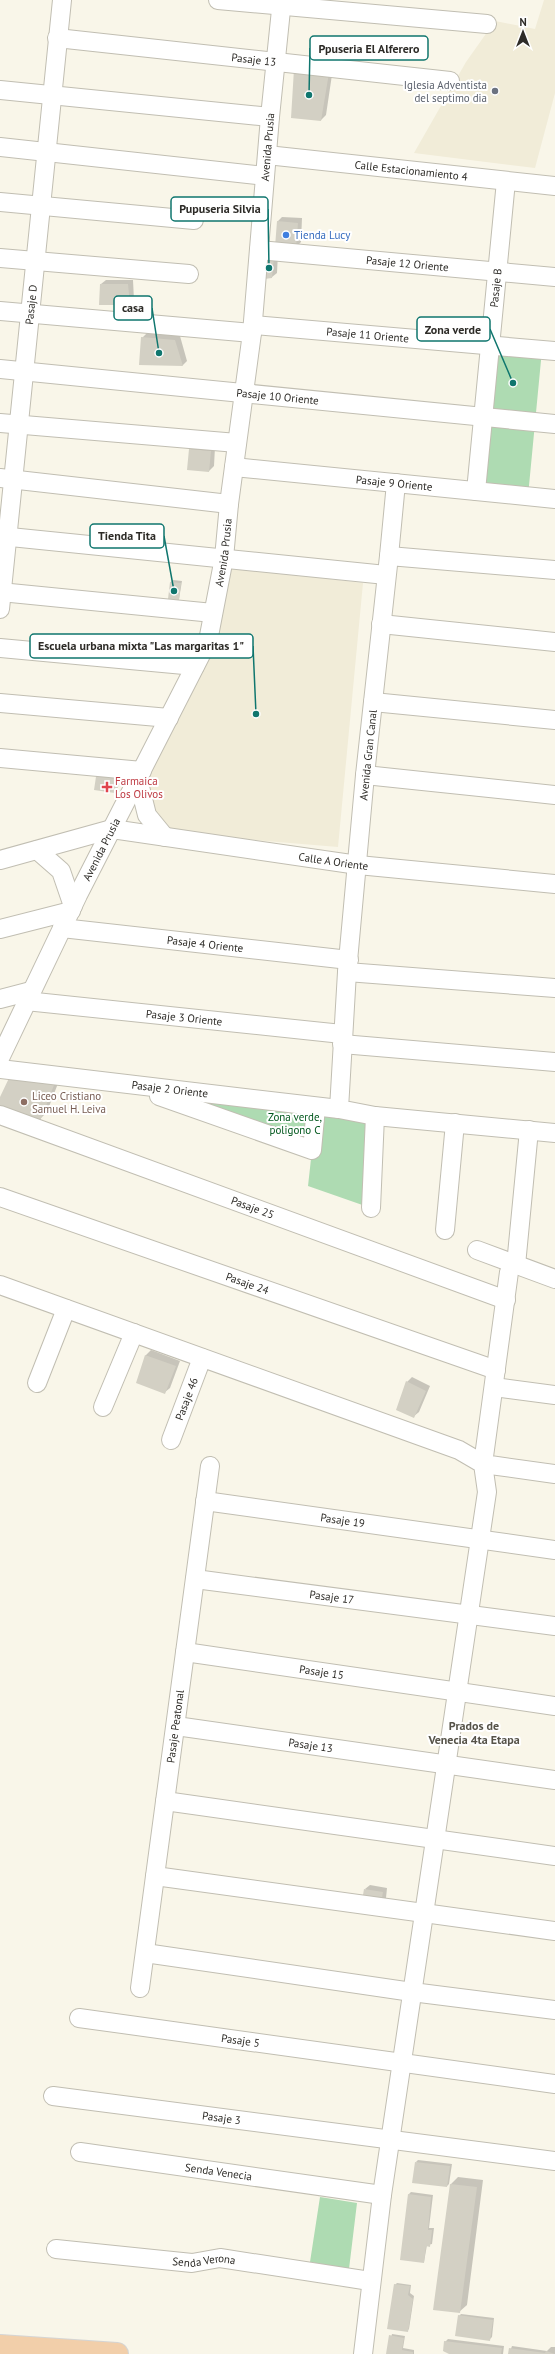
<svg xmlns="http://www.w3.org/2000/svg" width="555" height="2354" font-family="'PT Sans',sans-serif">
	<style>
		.built { fill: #f1ecd8 }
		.green { fill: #aedbb2 }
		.shadow { fill: #0003 }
		.building { fill: #d3d0c4 }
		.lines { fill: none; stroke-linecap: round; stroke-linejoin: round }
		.minor-casing { stroke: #c1beb2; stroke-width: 20 }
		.major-casing { stroke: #d5d5d4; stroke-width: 24 }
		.minor { stroke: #fff; stroke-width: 18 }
		.major { stroke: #f2cfaa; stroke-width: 22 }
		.worship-dot { fill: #6b7280; stroke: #fff; stroke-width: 1.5 }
		.shop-dot { fill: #3f7fe0; stroke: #fff; stroke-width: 1.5 }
		.health-dot { fill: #e0444e; stroke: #fff; stroke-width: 1.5 }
		.education-dot { fill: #8d6e63; stroke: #fff; stroke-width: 1.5 }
		.labels { text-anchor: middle; stroke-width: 4; stroke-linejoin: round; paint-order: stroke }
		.street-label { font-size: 11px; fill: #2d2b27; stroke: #fff }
		.worship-label { font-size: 11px; fill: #5b616d; stroke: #fff; text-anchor: end }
		.shop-label { font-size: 11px; fill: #366cbe; stroke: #fff; text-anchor: start }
		.health-label { font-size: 11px; fill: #be3a42; stroke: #fff; text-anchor: start }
		.education-label { font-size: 11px; fill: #785e54; stroke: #fff; text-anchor: start }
		.park-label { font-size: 11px; fill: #00571c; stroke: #fff }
		.neighbourhood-label { font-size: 12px; font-weight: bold; fill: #565349; stroke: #fff }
		.leader { fill: none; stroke: #0f766e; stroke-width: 1.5 }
		.callout-dot { fill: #0f766e; stroke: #fff; stroke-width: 1.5 }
		.callout { fill: #fff; stroke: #0f766e; stroke-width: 1.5 }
		.callout-label { font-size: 12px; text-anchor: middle; font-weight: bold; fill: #2d2b27 }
	</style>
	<rect width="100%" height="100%" fill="#f9f6e9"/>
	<!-- built -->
	<path class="built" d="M 544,0 L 555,0 L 555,93 L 535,168 L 414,153 L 466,62 L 495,21 L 535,29 Z
		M 231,567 L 363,583 L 338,847 L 183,834 L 160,825 L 150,812 L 145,778 Z"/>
	<!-- green -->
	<path class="green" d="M 490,346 L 542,350 L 528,496 L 476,491 Z
		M 126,1084 L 375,1116 L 371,1208 L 308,1186 L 312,1150 Z
		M 320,2197 L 357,2203 L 349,2269 L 310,2262 Z"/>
	<!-- shadow -->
	<path class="shadow" d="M 333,68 L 326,115 L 321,120 L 295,70 Z
		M 282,217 L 302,218 L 301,242 L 296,247 L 277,222 Z
		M 278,253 L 277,273 L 272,277 L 267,259 Z
		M 106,280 L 133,280 L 134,300 L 129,304 L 101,284 Z
		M 147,333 L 180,336 L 187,361 L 183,365 L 140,364 L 142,338 Z
		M 195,445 L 215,447 L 214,466 L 209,471 L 190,449 Z
		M 173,580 L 182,581 L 179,599 L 171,582 Z
		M 98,770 L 127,772 L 115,792 Z
		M 62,1073 L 47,1112 L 40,1119 L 0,1105 L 0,1099 Z
		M 151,1350 L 180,1361 L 170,1388 L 165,1392 L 137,1382 L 146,1355 Z
		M 412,1377 L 430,1386 L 419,1412 L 414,1416 L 407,1382 Z
		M 370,1885 L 387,1888 L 386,1898 L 381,1903 L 365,1889 Z
		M 418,2160 L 452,2164 L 449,2184 L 447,2186 L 416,2162 Z
		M 458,2177 L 483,2180 L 467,2305 L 459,2312 L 434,2309 L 451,2184 Z
		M 411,2192 L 433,2195 L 429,2228 L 434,2228 L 432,2244 L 427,2245 L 424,2262 L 409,2194 Z
		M 397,2283 L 411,2285 L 410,2293 L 414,2296 L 409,2329 L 407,2331 L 395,2285 Z
		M 461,2314 L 494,2318 L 492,2337 L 490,2339 L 459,2316 Z
		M 392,2334 L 405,2336 L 403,2348 L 414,2350 L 414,2354 L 387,2354 Z
		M 448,2339 L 504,2346 L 503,2354 L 451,2354 L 445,2342 Z
		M 512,2346 L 547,2351 L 551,2347 L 555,2347 L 555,2354 L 509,2354 Z"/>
	<!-- building -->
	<path class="building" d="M 294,69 L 329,73 L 321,121 L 291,118 Z
		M 277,221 L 298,223 L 296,248 L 275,247 Z
		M 274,257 L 272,278 L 264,279 L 266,258 Z
		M 100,284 L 128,284 L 130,305 L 99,305 Z
		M 141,337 L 175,340 L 183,366 L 139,365 Z
		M 189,449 L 211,451 L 209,472 L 187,470 Z
		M 170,582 L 181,583 L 179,600 L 168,599 Z
		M 97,770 L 122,777 L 115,793 L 94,790 Z
		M 10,1076 L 56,1080 L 40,1121 L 0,1106 L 0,1097 Z
		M 145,1355 L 176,1366 L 165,1394 L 136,1383 Z
		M 406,1381 L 426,1391 L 414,1418 L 396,1410 Z
		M 364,1889 L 383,1892 L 381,1904 L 362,1901 Z
		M 415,2162 L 450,2166 L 447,2187 L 412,2183 Z
		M 450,2184 L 477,2187 L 460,2313 L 433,2310 Z
		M 408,2194 L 431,2197 L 428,2230 L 432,2230 L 430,2247 L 426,2246 L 424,2263 L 400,2260 Z
		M 394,2284 L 410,2286 L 408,2295 L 413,2299 L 408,2332 L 387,2329 Z
		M 458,2315 L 493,2320 L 490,2341 L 455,2336 Z
		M 389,2335 L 404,2338 L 402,2350 L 413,2352 L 413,2354 L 386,2354 Z
		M 444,2341 L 502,2348 L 501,2354 L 449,2354 L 443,2351 Z
		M 509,2348 L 545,2353 L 546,2351 L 555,2354 L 508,2354 Z"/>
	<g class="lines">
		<!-- minor casing -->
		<g class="minor-casing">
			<g id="minor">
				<path d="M 218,0 L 487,24"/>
				<path id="s1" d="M 57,38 L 450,81"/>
				<path d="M 0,90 L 270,117"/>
				<path d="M 0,147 L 265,176"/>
				<path id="s2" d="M 267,155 L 555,186"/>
				<path d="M 0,202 L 194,220"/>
				<path id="s3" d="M 259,250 L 555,277"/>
				<path d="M 0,258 L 189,274"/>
				<path d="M 0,311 L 252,333"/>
				<path id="s4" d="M 253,325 L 555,351"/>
				<path id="s5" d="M 0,369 L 555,424"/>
				<path d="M 0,423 L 237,443"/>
				<path id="s6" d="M 234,467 L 555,499"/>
				<path d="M 0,478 L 229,504"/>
				<path id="s7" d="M 476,491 L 506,181"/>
				<path d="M 0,536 L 386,575"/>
				<path d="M 389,556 L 396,483"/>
				<path d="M 555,570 L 389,556 L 365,775 L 347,972 L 339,1109 L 375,1116 L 555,1133"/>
				<path d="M 0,592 L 213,613"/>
				<path id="s8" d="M 0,609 L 62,0"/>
				<path d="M 381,624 L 555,642"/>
				<path d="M 0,648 L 195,666"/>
				<path d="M 373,702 L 555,720"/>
				<path d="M 0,703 L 169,718"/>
				<path d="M 0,758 L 142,771"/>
				<path d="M 365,775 L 555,795"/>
				<path d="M 138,779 L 147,815 L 165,837"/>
				<path d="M 37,850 L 61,871 L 73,906"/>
				<path id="s9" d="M 0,860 L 112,829 L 358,865 L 555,884"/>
				<path id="s10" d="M 62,928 L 349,960"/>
				<path d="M 0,929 L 71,911"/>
				<path d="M 347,972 L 555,988"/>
				<path d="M 0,999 L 31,991"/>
				<path id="s11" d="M 26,1001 L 342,1034"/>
				<path d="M 342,1044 L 555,1062"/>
				<path id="s12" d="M 0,1058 L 78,895 L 208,641 L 224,558 L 229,504 L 252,333 L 270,117 L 282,0"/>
				<path id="s13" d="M 0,1069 L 339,1109"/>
				<path d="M 159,1096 L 312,1150 L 316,1107"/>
				<path id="s14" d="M 0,1115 L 506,1300"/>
				<path id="s15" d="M 0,1197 L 496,1370"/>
				<path d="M 371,1208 L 375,1116"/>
				<path d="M 445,1230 L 455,1123"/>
				<path d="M 477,1250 L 555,1279"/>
				<path d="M 516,1265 L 529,1130"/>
				<path d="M 509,1272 L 483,1464 L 555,1474"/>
				<path d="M 0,1285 L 459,1450 L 483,1464 L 487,1492 L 382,2195 L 363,2354"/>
				<path d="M 37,1383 L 66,1309"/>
				<path d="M 494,1387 L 555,1395"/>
				<path d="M 103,1407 L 134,1333"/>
				<path id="s16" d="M 171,1440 L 202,1358"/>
				<path id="s17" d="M 205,1501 L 555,1550"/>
				<path id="s18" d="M 195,1579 L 555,1626"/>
				<path id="s19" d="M 185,1652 L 555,1706"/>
				<path id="s20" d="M 176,1726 L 555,1780"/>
				<path d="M 165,1801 L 555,1856"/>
				<path d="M 155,1876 L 555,1931"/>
				<path d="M 145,1953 L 412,1992 L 555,2010"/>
				<path id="s21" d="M 140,1988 L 210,1466"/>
				<path id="s22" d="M 79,2018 L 555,2084"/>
				<path id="s23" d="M 53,2096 L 555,2161"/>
				<path id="s24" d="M 80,2152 L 382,2195"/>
				<path id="s25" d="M 56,2249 L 192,2263 L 220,2258 L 370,2281"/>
			</g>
		</g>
		<!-- major casing -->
		<g class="major-casing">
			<path id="major" d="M 0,2346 L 117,2354"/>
		</g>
		<!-- minor -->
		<use href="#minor" class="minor"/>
		<!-- major -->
		<use href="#major" class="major"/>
	</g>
	<!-- markers -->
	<circle class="worship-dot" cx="495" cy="91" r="4"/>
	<circle class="shop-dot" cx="286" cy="235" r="4"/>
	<path class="health-dot" d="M105 781h4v4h4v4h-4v4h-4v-4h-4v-4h4z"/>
	<circle class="education-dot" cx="24" cy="1102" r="4"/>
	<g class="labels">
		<!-- street labels -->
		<g class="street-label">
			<text dy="4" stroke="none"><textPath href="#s1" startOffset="198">Pasaje 13</textPath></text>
			<text dy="4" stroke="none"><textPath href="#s12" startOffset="964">Avenida Prusia</textPath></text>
			<text dy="4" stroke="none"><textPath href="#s2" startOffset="145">Calle Estacionamiento 4</textPath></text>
			<text dy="4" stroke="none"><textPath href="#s3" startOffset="149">Pasaje 12 Oriente</textPath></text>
			<text dy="4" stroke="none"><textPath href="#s7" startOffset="204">Pasaje B</textPath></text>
			<text dy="4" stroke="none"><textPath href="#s8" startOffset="306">Pasaje D</textPath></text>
			<text dy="4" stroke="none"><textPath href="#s4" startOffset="115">Pasaje 11 Oriente</textPath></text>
			<text dy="4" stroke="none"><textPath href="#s5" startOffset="279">Pasaje 10 Oriente</textPath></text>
			<text dy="4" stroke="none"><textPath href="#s6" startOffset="161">Pasaje 9 Oriente</textPath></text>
			<text dy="4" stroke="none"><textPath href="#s12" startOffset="556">Avenida Prusia</textPath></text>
			<text transform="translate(368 755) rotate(-84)" y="4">Avenida Gran Canal</text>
			<text dy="4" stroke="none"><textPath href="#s12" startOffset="232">Avenida Prusia</textPath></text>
			<text dy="4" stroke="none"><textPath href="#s9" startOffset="340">Calle A Oriente</textPath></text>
			<text dy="4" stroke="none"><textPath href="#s10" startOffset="144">Pasaje 4 Oriente</textPath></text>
			<text dy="4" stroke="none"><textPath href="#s11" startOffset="159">Pasaje 3 Oriente</textPath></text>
			<text dy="4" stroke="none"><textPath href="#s13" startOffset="171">Pasaje 2 Oriente</textPath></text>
			<text dy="4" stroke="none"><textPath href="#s14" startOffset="269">Pasaje 25</textPath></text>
			<text dy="4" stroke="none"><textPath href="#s15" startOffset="262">Pasaje 24</textPath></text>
			<text dy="4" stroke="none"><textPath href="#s16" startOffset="44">Pasaje 46</textPath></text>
			<text dy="4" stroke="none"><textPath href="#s17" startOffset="139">Pasaje 19</textPath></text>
			<text dy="4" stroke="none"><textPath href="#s18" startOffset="138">Pasaje 17</textPath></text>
			<text dy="4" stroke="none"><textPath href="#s19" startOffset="138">Pasaje 15</textPath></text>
			<text dy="4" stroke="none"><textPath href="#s21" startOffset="264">Pasaje Peatonal</textPath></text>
			<text dy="4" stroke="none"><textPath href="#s20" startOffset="136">Pasaje 13</textPath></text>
			<text dy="4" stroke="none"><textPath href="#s22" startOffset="163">Pasaje 5</textPath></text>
			<text dy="4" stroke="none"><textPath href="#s23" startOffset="170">Pasaje 3</textPath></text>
			<text dy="4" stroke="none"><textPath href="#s24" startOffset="140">Senda Venecia</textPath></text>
			<text dy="4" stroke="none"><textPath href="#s25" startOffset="149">Senda Verona</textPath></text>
		</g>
		<!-- worship labels -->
		<g class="worship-label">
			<text x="487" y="89">Iglesia Adventista<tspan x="487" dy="13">del septimo dia</tspan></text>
		</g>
		<!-- shop labels -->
		<g class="shop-label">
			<text x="294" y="239">Tienda Lucy</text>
		</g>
		<!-- health labels -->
		<g class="health-label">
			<text x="115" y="785">Farmaica<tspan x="115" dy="13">Los Olivos</tspan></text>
		</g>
		<!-- education labels -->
		<g class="education-label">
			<text x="32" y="1100">Liceo Cristiano<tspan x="32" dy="13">Samuel H. Leiva</tspan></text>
		</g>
		<!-- park labels -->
		<g class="park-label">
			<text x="295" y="1121">Zona verde,<tspan x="295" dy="13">poligono C</tspan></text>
		</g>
		<!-- neighbourhood labels -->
		<g class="neighbourhood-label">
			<text x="474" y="1730">Prados de<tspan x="474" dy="14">Venecia 4ta Etapa</tspan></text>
		</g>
	</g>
	<!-- callouts -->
	<path class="leader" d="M309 95L310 48M269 268L268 209M159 353L152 308M513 383L490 329M174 591L164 536M256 714L253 646"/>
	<g class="callout-dot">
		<circle cx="309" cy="95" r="4"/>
		<circle cx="269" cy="268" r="4"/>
		<circle cx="159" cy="353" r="4"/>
		<circle cx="513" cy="383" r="4"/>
		<circle cx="174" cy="591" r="4"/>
		<circle cx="256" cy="714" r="4"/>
	</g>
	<g class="callout">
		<rect x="310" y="36" width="118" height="24" rx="4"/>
		<rect x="171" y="197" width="97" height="24" rx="4"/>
		<rect x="114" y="296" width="38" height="24" rx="4"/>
		<rect x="417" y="317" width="73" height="24" rx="4"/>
		<rect x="90" y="524" width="74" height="24" rx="4"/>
		<rect x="30" y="634" width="223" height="24" rx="4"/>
	</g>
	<g class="callout-label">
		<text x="369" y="53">Ppuseria El Alferero</text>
		<text x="220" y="213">Pupuseria Silvia</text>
		<text x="133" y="312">casa</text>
		<text x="453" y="334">Zona verde</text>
		<text x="127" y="540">Tienda Tita</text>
		<text x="141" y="650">Escuela urbana mixta "Las margaritas 1"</text>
	</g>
	<!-- north arrow -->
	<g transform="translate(523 32)" stroke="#ffffff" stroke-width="3" paint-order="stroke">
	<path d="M0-3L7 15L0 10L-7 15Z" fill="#2d2b27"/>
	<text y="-6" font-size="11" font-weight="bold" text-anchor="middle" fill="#2d2b27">N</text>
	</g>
</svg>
